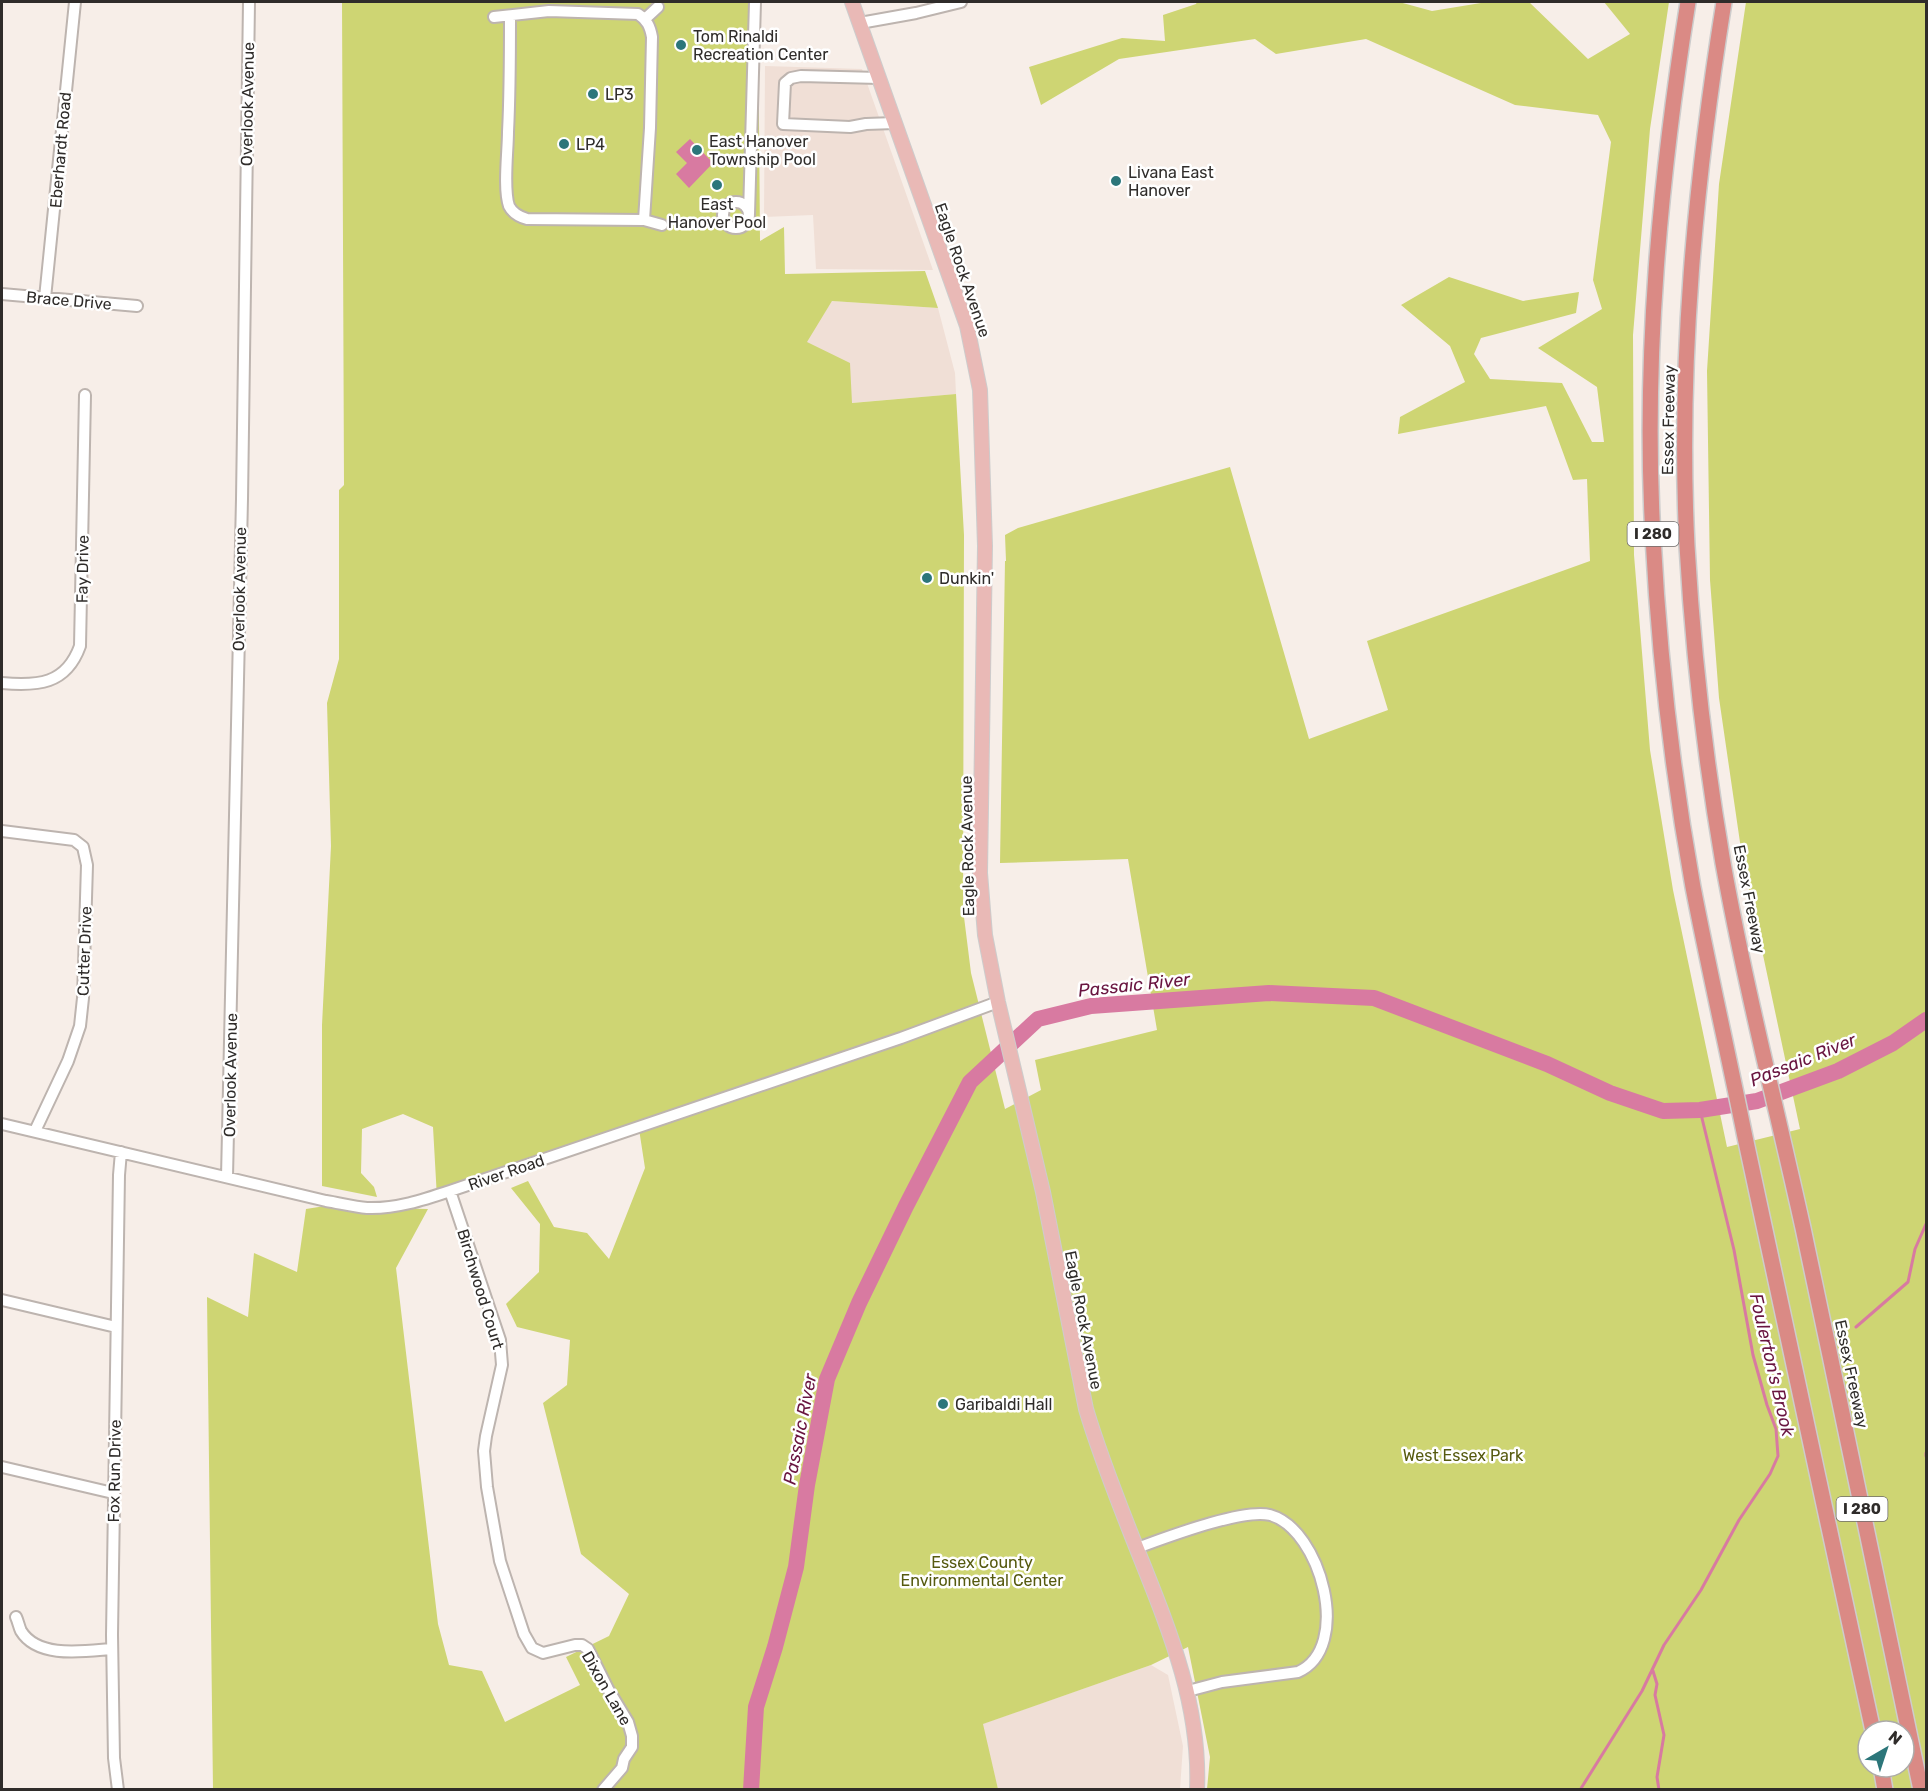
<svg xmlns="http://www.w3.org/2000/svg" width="1928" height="1791" font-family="Rubik,sans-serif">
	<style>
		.built { fill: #f0dfd6 }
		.green { fill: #ced573; fill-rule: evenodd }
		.water { fill: #d87aa1 }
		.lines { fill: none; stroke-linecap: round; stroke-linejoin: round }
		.stream { stroke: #d87aa1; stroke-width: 3 }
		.river { stroke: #d87aa1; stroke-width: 16 }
		.minor-casing { stroke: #bdb4af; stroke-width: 14 }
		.major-casing { stroke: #cdcccc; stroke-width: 16 }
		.highway-casing { stroke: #cdcccc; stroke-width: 18 }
		.minor { stroke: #fff; stroke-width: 10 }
		.major { stroke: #e9b9b6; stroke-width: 14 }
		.highway { stroke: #da8a85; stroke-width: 15 }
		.poi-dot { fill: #2c767a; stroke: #fff; stroke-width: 2 }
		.labels { text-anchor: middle; stroke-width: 5; stroke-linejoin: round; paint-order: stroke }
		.shield { fill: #fff; stroke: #6d6b6a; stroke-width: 1.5 }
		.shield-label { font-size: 15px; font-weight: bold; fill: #2f2c2a }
		.poi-label { font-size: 16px; fill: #2f2c2a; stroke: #fff; text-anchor: start }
		.street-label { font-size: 16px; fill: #2f2c2a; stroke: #fff }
		.park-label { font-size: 16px; fill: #565a0f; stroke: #fff }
		.water-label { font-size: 18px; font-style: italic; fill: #691540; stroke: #fff }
	</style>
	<rect width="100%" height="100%" fill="#f7eee8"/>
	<!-- built -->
	<path class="built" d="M 765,66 L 862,69 L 933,270 L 816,269 L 813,215 L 764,217 Z
		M 832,301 L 938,308 L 955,373 L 956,394 L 851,403 L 806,342 Z
		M 1151,1665 L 1168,1675 L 1183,1746 L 1180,1789 L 998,1789 L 982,1724 Z"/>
	<!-- green -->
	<path class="green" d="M 342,2 L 758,2 L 760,241 L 784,227 L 785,274 L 925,271 L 938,308 L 832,301 L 807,342 L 850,363 L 852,403 L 956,394 L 964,535 L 963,909 L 971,973 L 1005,1109 L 1041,1090 L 1035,1060 L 1157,1030 L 1128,859 L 1000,863 L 1005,561 L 1006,561 L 1005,535 L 1018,528 L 1230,467 L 1309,739 L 1388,710 L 1367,641 L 1590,561 L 1587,479 L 1573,480 L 1546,406 L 1398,434 L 1400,417 L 1465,382 L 1450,346 L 1401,305 L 1449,277 L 1523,301 L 1579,292 L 1576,313 L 1481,338 L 1474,354 L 1490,379 L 1562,383 L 1592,442 L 1604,442 L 1597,387 L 1538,348 L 1602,309 L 1593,280 L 1611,142 L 1598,115 L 1515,105 L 1366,39 L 1276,54 L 1255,39 L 1119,59 L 1041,105 L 1029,67 L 1122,38 L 1165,41 L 1163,15 L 1196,4 L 1197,2 L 1399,2 L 1432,11 L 1487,2 L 1529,2 L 1588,59 L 1630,34 L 1604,2 L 1669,2 L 1650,129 L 1633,335 L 1634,555 L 1650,750 L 1673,890 L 1727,1147 L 1800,1129 L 1742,856 L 1719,698 L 1710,580 L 1707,371 L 1719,184 L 1746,2 L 1926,2 L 1926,1789 L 1207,1789 L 1210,1757 L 1188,1647 L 1151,1665 L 983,1724 L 998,1789 L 213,1789 L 207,1297 L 248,1317 L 254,1253 L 297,1272 L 306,1209 L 325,1206 L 326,1201 L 385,1208 L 428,1209 L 396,1268 L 438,1624 L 449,1665 L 482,1671 L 505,1722 L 580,1685 L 566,1657 L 609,1636 L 629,1594 L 581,1554 L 543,1403 L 567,1385 L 570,1340 L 517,1327 L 506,1304 L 539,1272 L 540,1224 L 511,1188 L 528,1181 L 554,1227 L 587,1233 L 609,1259 L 645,1168 L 639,1129 L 437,1198 L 433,1127 L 403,1114 L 362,1129 L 361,1173 L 374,1187 L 377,1197 L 322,1186 L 322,1025 L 331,846 L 327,703 L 339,659 L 339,490 L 344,485 ZM 1868,1731 L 1904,1731 L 1904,1767 L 1868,1767 Z"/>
	<!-- water -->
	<path class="water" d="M 690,139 L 713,163 L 689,188 L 676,174 L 687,163 L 676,152 Z"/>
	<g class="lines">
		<!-- stream -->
		<path class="stream" d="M 1856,1327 L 1908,1282 L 1915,1249 L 1926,1224
			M 1926,1456 L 1926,1453
			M 1653,1671 L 1657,1684 L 1655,1695 L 1664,1735 L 1657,1777 L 1659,1790
			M 1580,1790 L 1642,1691 L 1664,1645 L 1701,1590 L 1739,1520 L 1770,1474 L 1778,1456 L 1776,1429 L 1767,1405 L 1753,1355 L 1734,1250 L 1700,1110"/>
		<!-- river -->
		<path class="river" d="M 751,1790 L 756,1707 L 775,1647 L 796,1567 L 807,1485 L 827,1379 L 859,1303 L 906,1206 L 970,1082 L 1038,1019 L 1091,1006 L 1269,993 L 1374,998 L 1547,1064 L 1610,1093 L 1663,1111 L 1700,1110 L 1757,1101 L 1838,1071 L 1893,1043 L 1926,1020"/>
		<!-- minor casing -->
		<g class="minor-casing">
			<path id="minor" d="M 494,17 L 549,11 L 638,14 C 647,20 650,26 652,37 L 650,128 L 644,220 L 527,219 C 520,217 513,214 509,206 C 503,189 508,151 508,132 C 510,93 510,55 510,16
				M 645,19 L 658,7
				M 860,23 L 916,13 L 961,2
				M 879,78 L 801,76 L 791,78 L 785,83 L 783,124 L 850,127 L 866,124 L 895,123
				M723 215a13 13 0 1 1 26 0a13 13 0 1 1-26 0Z
				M 749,214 L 755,2
				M 644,220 L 662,225
				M 2,294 L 137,306
				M 45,298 L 75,2
				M 2,683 C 37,686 66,685 80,646 L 85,395
				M 2,831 L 74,840 L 83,847 L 87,865 L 83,998 L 80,1026 L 68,1061 L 35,1131
				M 2,1124 L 326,1201 C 339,1203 354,1207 367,1208 C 396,1209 423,1200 450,1191 L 901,1038 L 998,1002
				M 227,1177 L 242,499 L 249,2
				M 450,1191 L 500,1340 L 502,1365 L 486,1436 L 484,1451 L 487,1487 L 500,1561 L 524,1634 L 532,1648 L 543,1653 L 575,1645 L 582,1645 L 588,1649 L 608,1689 L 628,1722 L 632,1736 L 632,1747 L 624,1759 L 622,1768 L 603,1790
				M 2,1300 L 116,1327
				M 2,1467 L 113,1493
				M 1137,1548 C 1165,1538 1243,1508 1270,1515 C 1321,1529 1353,1648 1298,1672 L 1222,1682 L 1188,1691
				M 16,1617 C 18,1621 19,1627 21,1631 C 38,1659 85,1651 112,1649
				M 118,1790 L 114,1758 L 112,1635 L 119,1175 L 121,1152"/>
		</g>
		<!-- major casing -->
		<g class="major-casing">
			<path id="major" d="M 852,2 L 967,326 L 980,390 L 985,546 L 980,873 L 985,935 L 998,1002 L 1043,1192 L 1086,1409 C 1099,1453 1116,1496 1133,1539 C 1165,1620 1201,1700 1197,1790"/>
		</g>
		<!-- highway casing -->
		<g class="highway-casing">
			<path id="highway" d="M 1688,2 C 1660,178 1643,358 1653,537 C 1659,654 1672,771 1693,887 C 1709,970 1728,1053 1745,1137 C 1786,1335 1831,1533 1873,1731
				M 1724,2 C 1695,182 1678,363 1687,546 C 1693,652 1705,758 1723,863 C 1745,985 1776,1106 1803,1228 C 1843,1415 1881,1602 1921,1790
				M 1881,1767 L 1885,1790"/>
		</g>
		<!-- minor -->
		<use href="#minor" class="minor"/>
		<!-- major -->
		<use href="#major" class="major"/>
		<!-- highway -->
		<use href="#highway" class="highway"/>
	</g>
	<!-- markers -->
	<g class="poi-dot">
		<circle cx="681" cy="45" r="6"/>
		<circle cx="593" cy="94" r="6"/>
		<circle cx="564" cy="144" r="6"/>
		<circle cx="697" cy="150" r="6"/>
		<circle cx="1116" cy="181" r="6"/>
		<circle cx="717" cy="185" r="6"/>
		<circle cx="927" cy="578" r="6"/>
		<circle cx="943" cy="1404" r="6"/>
	</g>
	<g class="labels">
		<!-- shield labels -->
		<g class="shield">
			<rect x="1627.5" y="522" width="51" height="24" rx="4.5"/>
			<rect x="1836.5" y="1497" width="51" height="24" rx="4.5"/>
		</g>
		<g class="shield-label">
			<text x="1653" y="539">I 280</text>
			<text x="1862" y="1514">I 280</text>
		</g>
		<!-- poi labels -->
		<g class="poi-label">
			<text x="693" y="42">Tom Rinaldi<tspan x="693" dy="18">Recreation Center</tspan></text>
			<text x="605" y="100">LP3</text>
			<text x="709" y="147">East Hanover<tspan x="709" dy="18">Township Pool</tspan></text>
			<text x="576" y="150">LP4</text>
			<text x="1128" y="178">Livana East<tspan x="1128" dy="18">Hanover</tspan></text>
			<text x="717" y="210" text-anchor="middle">East<tspan x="717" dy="18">Hanover Pool</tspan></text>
			<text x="939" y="584">Dunkin'</text>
			<text x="955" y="1410">Garibaldi Hall</text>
		</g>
		<!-- street labels -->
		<g class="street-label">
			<text transform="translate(247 104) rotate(-89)" y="6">Overlook Avenue</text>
			<text transform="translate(60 150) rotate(-85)" y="6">Eberhardt Road</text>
			<text transform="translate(963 270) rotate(71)" y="6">Eagle Rock Avenue</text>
			<text transform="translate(69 300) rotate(5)" y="6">Brace Drive</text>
			<text transform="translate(1668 420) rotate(-89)" y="6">Essex Freeway</text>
			<text transform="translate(82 569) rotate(-89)" y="6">Fay Drive</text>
			<text transform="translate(239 589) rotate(-89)" y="6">Overlook Avenue</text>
			<text transform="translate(967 846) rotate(-91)" y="6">Eagle Rock Avenue</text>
			<text transform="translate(1750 899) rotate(79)" y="6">Essex Freeway</text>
			<text transform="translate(84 951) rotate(-88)" y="6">Cutter Drive</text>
			<text transform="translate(230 1075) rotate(-89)" y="6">Overlook Avenue</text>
			<text transform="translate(506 1172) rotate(-19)" y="6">River Road</text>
			<text transform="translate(481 1289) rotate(73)" y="6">Birchwood Court</text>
			<text transform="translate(1084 1320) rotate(79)" y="6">Eagle Rock Avenue</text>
			<text transform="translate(1852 1374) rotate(78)" y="6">Essex Freeway</text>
			<text transform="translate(114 1471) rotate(-89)" y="6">Fox Run Drive</text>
			<text transform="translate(607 1688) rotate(60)" y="6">Dixon Lane</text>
		</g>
		<!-- park labels -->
		<g class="park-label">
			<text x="1463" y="1461">West Essex Park</text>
			<text x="982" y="1568">Essex County<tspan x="982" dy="18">Environmental Center</tspan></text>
		</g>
		<!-- water labels -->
		<g class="water-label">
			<text transform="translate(1134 985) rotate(-6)" y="6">Passaic River</text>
			<text transform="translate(1803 1060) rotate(-22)" y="6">Passaic River</text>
			<text transform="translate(1772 1365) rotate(77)" y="6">Foulerton's Brook</text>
			<text transform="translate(800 1429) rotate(-79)" y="6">Passaic River</text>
		</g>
	</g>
	<!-- border -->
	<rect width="1928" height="1791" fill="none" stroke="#2f2c2a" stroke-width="6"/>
	<!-- north arrow -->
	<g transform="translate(1886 1749) rotate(39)"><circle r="28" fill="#ffffff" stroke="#acabaa" stroke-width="1.5"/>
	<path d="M0-4.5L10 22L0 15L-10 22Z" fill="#2c767a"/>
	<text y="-9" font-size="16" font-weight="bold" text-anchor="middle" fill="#2f2c2a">N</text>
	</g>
</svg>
